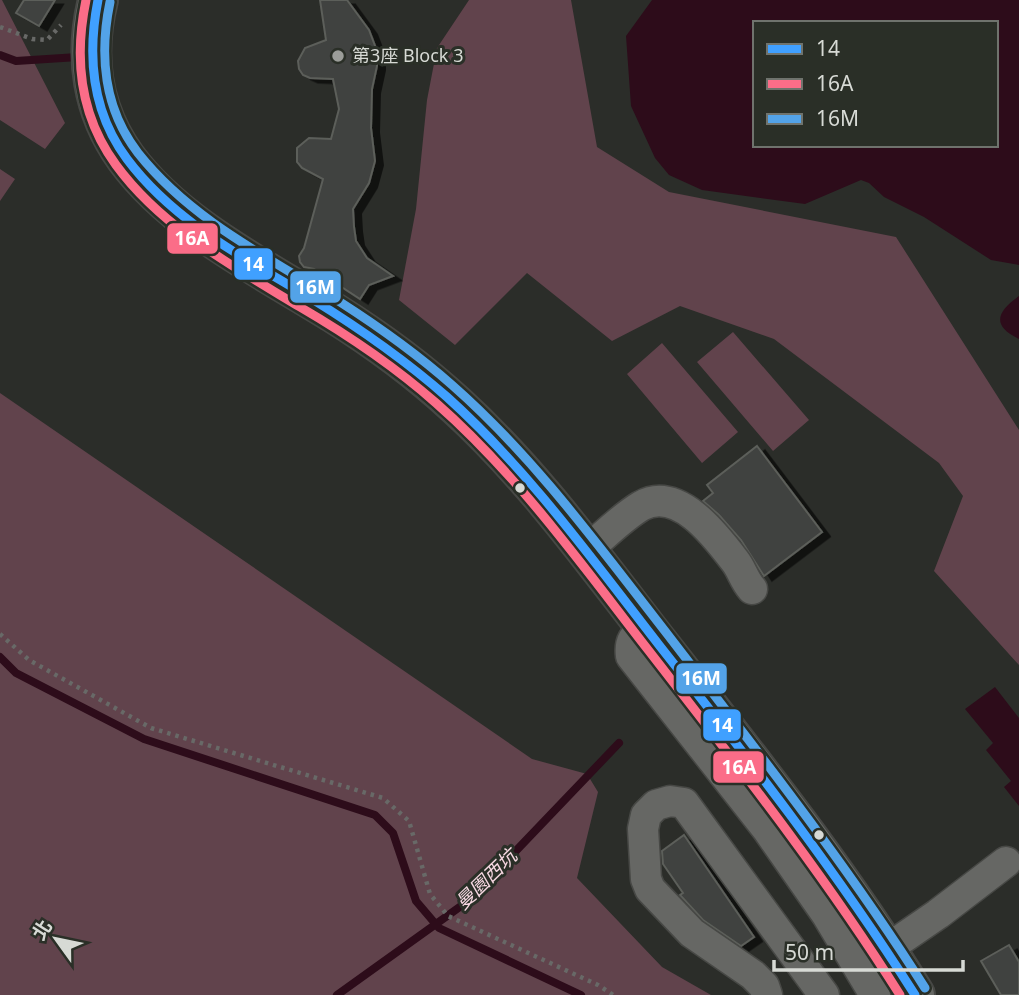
<svg xmlns="http://www.w3.org/2000/svg" width="1019" height="995" font-family="'Noto Sans','Noto Sans TC',sans-serif">
	<style>
		.green { fill: #61434c }
		.water { fill: #2d0c1a; fill-rule: evenodd }
		.lines { fill: none; stroke-linecap: round; stroke-linejoin: round }
		.stream { stroke: #2d0c1a; stroke-width: 8 }
		.building { fill: #40423f; stroke: #5c5e5a; stroke-width: 2; filter: url(#shadow) }
		.minor-casing { stroke: #474845; stroke-width: 33 }
		.major-casing { stroke: #474845; stroke-width: 42 }
		.path { stroke: #686967; stroke-width: 4.5; stroke-dasharray: 3.5 5; stroke-linecap: butt }
		.minor { stroke: #666764; stroke-width: 30 }
		.major { stroke: #666864; stroke-width: 38 }
		.bus-1-casing { stroke: #2a2f27; stroke-width: 14 }
		.bus-2-casing { stroke: #2a2f27; stroke-width: 14 }
		.bus-3-casing { stroke: #2a2f27; stroke-width: 14 }
		.bus-1 { stroke: #40a0ff; stroke-width: 9 }
		.bus-2 { stroke: #fb6d88; stroke-width: 9 }
		.bus-3 { stroke: #53a3e8; stroke-width: 9 }
		.poi-dot { fill: #9b9d99; stroke: #2a2f27; stroke-width: 2.5 }
		.bus-dot { fill: #d7dad5; stroke: #2a2f27; stroke-width: 2.5 }
		.labels { text-anchor: middle; stroke-width: 6; stroke-linejoin: round; paint-order: stroke }
		.poi-label { font-size: 18px; fill: #d7dad5; stroke: #2a2f27; text-anchor: start }
		.water-label { font-size: 19px; font-style: italic; fill: #f7d8e2; stroke: #2a2f27 }
		.line-badge { stroke: #2a2f27; stroke-width: 2.5 }
		.badge-label { font-size: 19px; text-anchor: middle; font-weight: bold; fill: #fff }
	</style>
	<defs>
		<filter id="shadow"><feDropShadow dx="8" dy="4.5" stdDeviation="0" flood-color="#0009"/></filter>
	</defs>
	<rect width="100%" height="100%" fill="#2b2d29"/>
	<!-- green -->
	<path class="green" d="M 0,0 L 2,0 L 65,123 L 45,149 L 0,120 Z
		M 469,0 L 571,0 L 597,147 L 669,192 L 896,237 L 1019,430 L 1019,665 L 934,571 L 963,496 L 939,463 L 774,339 L 680,306 L 612,341 L 527,273 L 455,345 L 399,300 L 416,209 L 427,100 L 437,48 Z
		M 0,169 L 15,179 L 0,201 Z
		M 733,332 L 809,420 L 773,451 L 697,362 Z
		M 662,343 L 738,432 L 702,463 L 627,374 Z
		M 0,393 L 532,759 L 587,774 L 598,792 L 577,878 L 662,967 L 711,995 L 0,995 Z"/>
	<!-- water -->
	<path class="water" d="M 652,0 L 1019,0 L 1019,265 L 991,260 L 924,217 L 884,197 L 869,183 L 861,180 L 805,204 L 702,190 L 669,175 L 655,158 L 631,106 L 626,36 ZM 755,23 L 996,23 L 996,145 L 755,145 Z
		M 1019,296 L 1019,339 C 990,325 998,311 1019,296 Z
		M 995,687 L 1019,718 L 1019,806 L 1004,787 L 1011,781 L 986,750 L 993,743 L 965,709 Z"/>
	<g class="lines">
		<!-- stream -->
		<path class="stream" d="M 0,55 L 16,61 L 78,57
			M 0,657 L 16,673 L 144,739 L 375,815 L 393,833 L 416,901 L 439,928 L 581,995
			M 337,995 L 468,901 L 619,743"/>
	</g>
	<!-- building -->
	<path class="building" d="M 24,0 L 55,0 L 39,26 L 16,13 Z
		M 320,0 L 347,0 L 369,30 L 377,51 L 377,66 L 372,89 L 371,128 L 375,161 L 369,183 L 353,209 L 354,227 L 356,241 L 367,258 L 393,276 L 369,285 L 360,299 L 314,269 L 304,267 L 300,262 L 299,256 L 304,248 L 323,179 L 302,168 L 297,162 L 297,148 L 309,138 L 331,139 L 339,109 L 333,79 L 310,78 L 303,75 L 299,69 L 298,61 L 305,48 L 326,40 Z
		M 757,446 L 822,532 L 764,576 L 741,540 L 719,515 L 703,501 L 713,493 L 707,485 Z
		M 684,835 L 754,937 L 741,946 L 703,920 L 680,895 L 683,893 L 663,864 L 662,851 Z
		M 1009,945 L 1019,962 L 1019,995 L 1001,995 L 981,961 Z"/>
	<g class="lines">
		<!-- minor casing -->
		<g class="minor-casing">
			<path id="minor" d="M 586,551 C 604,536 621,518 641,506 C 678,485 716,536 735,561 C 742,570 744,580 752,589
				M 645,627 C 634,636 629,641 631,656 L 767,829 L 827,915 L 875,995
				M 887,949 L 938,914 L 1006,862
				M 767,995 L 764,986 L 753,975 L 692,933 L 650,889 L 646,879 L 643,829 L 646,815 L 656,805 L 670,801 L 684,803 L 824,995"/>
		</g>
		<!-- major casing -->
		<g class="major-casing">
			<path id="major" d="M 98,0 C 84,56 92,111 126,158 C 176,226 264,269 334,313 C 377,340 419,371 456,405 C 534,476 595,562 659,644 C 749,759 839,871 915,995"/>
		</g>
		<!-- path -->
		<path class="path" d="M 0,27 L 32,39 L 47,40 L 61,25
			M 0,634 L 29,660 L 151,728 L 383,798 L 409,821 L 430,894 L 448,916 L 598,985 L 613,995"/>
		<!-- minor -->
		<use href="#minor" class="minor"/>
		<!-- major -->
		<use href="#major" class="major"/>
		<!-- bus-1 casing -->
		<g class="bus-1-casing">
			<path id="bus-1" d="M 98,0 C 87,56 92,112 127,159 C 174,222 246,259 312,299 C 359,328 405,360 447,397 C 528,470 592,559 659,645 C 749,759 837,872 915,995"/>
		</g>
		<!-- bus-2 casing -->
		<g class="bus-2-casing">
			<path id="bus-2" d="M 86,0 C 74,58 80,116 116,165 C 162,228 234,267 300,307 C 348,335 394,366 436,403 C 518,475 582,565 649,651 C 736,763 824,874 900,995"/>
		</g>
		<!-- bus-3 casing -->
		<g class="bus-3-casing">
			<path id="bus-3" d="M 110,2 C 99,55 104,109 138,153 C 191,220 269,258 340,302 C 379,327 417,354 452,385 C 535,458 600,548 668,635 C 757,751 847,865 925,988"/>
		</g>
		<!-- bus-1 -->
		<use href="#bus-1" class="bus-1"/>
		<!-- bus-2 -->
		<use href="#bus-2" class="bus-2"/>
		<!-- bus-3 -->
		<use href="#bus-3" class="bus-3"/>
	</g>
	<!-- markers -->
	<circle class="poi-dot" cx="338" cy="56" r="7"/>
	<g class="bus-dot">
		<circle cx="520" cy="488" r="6"/>
		<circle cx="819" cy="835" r="6"/>
	</g>
	<g class="labels">
		<!-- poi labels -->
		<g class="poi-label">
			<text x="352" y="62">第3座 Block 3</text>
		</g>
		<!-- water labels -->
		<g class="water-label">
			<text transform="translate(486 879) rotate(-44)" y="7">曼園西坑</text>
		</g>
	</g>
	<g class="line-badge">
		<rect x="166" y="222" width="53" height="33" rx="7" fill="#fb6d88"/>
		<rect x="233" y="247" width="41" height="34" rx="7" fill="#40a0ff"/>
		<rect x="289" y="270" width="53" height="34" rx="7" fill="#53a3e8"/>
		<rect x="675" y="662" width="53" height="33" rx="7" fill="#53a3e8"/>
		<rect x="702" y="708" width="40" height="34" rx="7" fill="#40a0ff"/>
		<rect x="712" y="750" width="53" height="34" rx="7" fill="#fb6d88"/>
	</g>
	<g class="badge-label">
		<text x="192" y="245">16A</text>
		<text x="253" y="271">14</text>
		<text x="315" y="294">16M</text>
		<text x="701" y="685">16M</text>
		<text x="722" y="732">14</text>
		<text x="739" y="774">16A</text>
	</g>
	<!-- legend -->
	<rect x="753" y="21" width="245" height="126" fill="#2a2f27" stroke="#6f736d" stroke-width="2"/>
	<rect x="767" y="44" width="35" height="10" fill="#40a0ff" stroke="#6f736d" stroke-width="2"/>
	<text x="816" y="56" font-size="21" fill="#d7dad5">14</text>
	<rect x="767" y="79" width="35" height="10" fill="#fb6d88" stroke="#6f736d" stroke-width="2"/>
	<text x="816" y="91" font-size="21" fill="#d7dad5">16A</text>
	<rect x="767" y="114" width="35" height="10" fill="#53a3e8" stroke="#6f736d" stroke-width="2"/>
	<text x="816" y="126" font-size="21" fill="#d7dad5">16M</text>
	<!-- north arrow -->
	<g transform="translate(56 939) rotate(303)" stroke="#2a2f27" stroke-width="5" paint-order="stroke">
	<path d="M0-5L12 26L0 18L-12 26Z" fill="#d7dad5"/>
	<text y="-10" font-size="19" font-weight="bold" text-anchor="middle" fill="#d7dad5">北</text>
	</g>
	<!-- scale -->
	<path d="M774 960v10h189v-10" fill="none" stroke="#d7dad5" stroke-width="3.5"/>
	<text x="785" y="960" font-size="21" fill="#d7dad5" stroke="#2a2f27" stroke-width="5" paint-order="stroke">50 m</text>
</svg>
